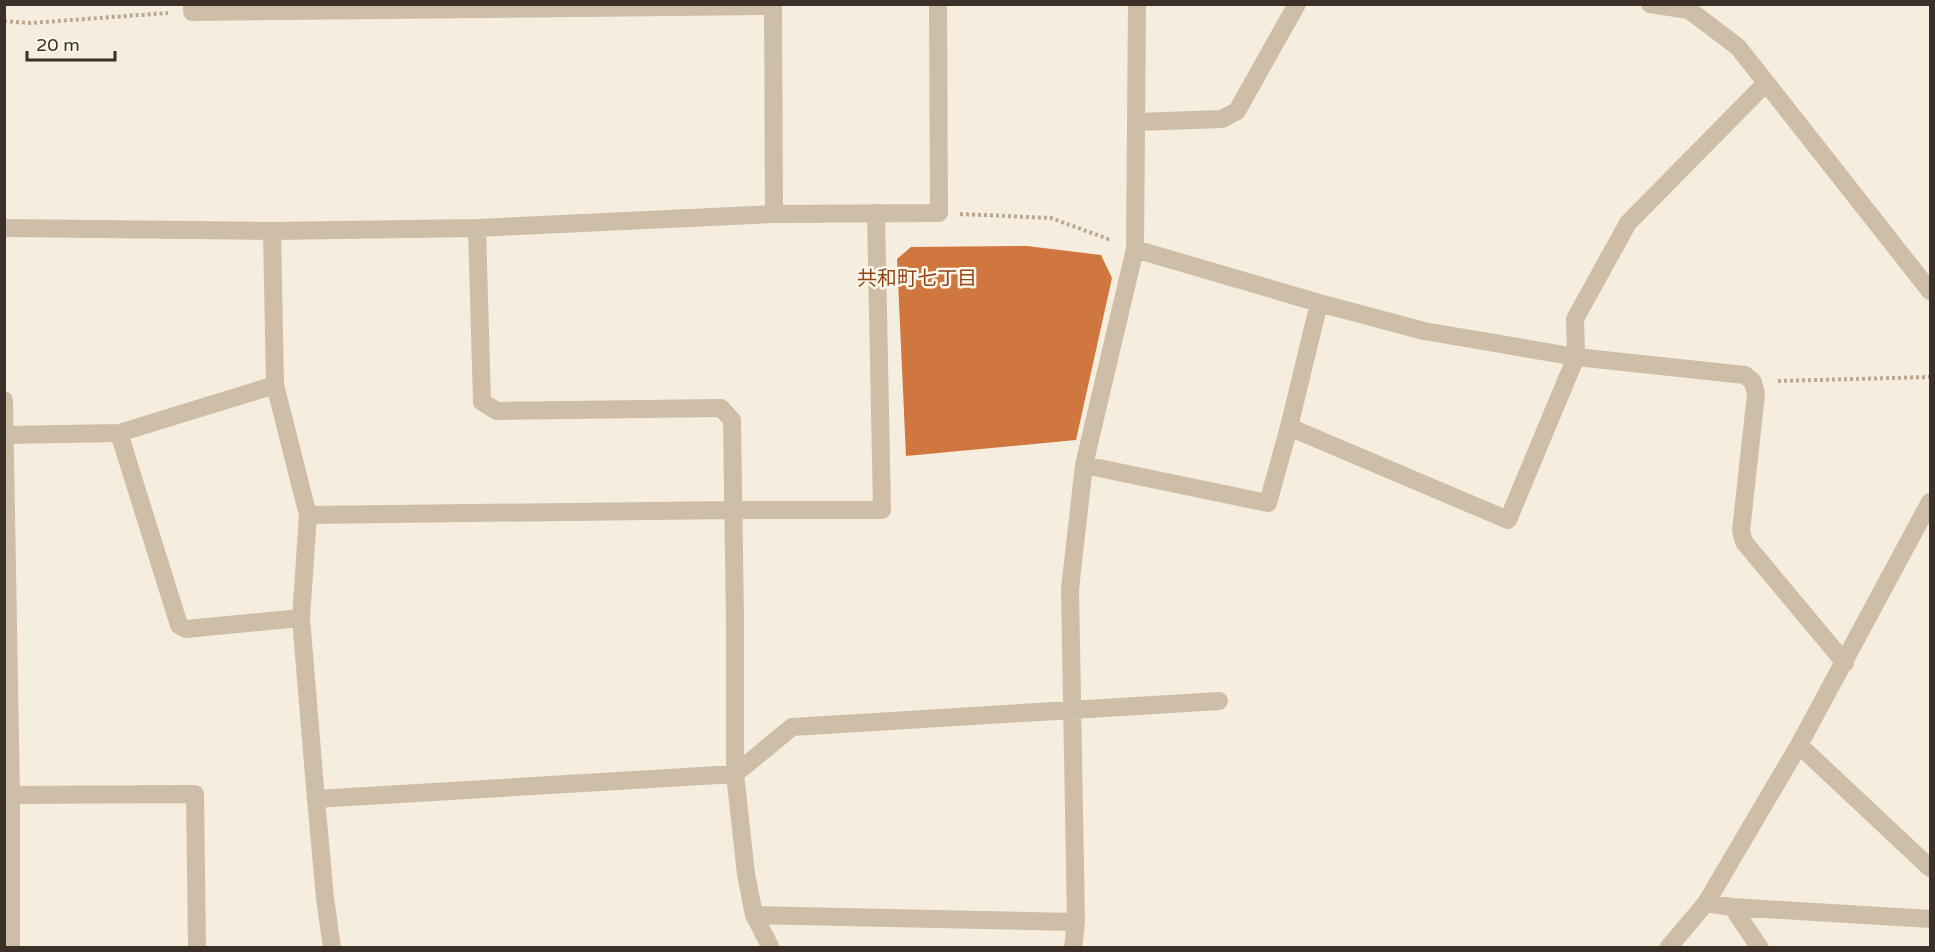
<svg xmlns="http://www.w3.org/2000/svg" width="1935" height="952" font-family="'Varela Round','Noto Sans JP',sans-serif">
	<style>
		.building { fill: #d0763f }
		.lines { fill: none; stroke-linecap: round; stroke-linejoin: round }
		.path { stroke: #baa891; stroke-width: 4; stroke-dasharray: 3 3; stroke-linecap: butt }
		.minor { stroke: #cebea8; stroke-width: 18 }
		.labels { text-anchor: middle; stroke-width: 5; stroke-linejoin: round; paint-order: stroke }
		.neighbourhood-label { font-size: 20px; fill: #91461a; stroke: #fbf6ea }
	</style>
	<rect width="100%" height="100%" fill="#f5eddd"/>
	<!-- building -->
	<path class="building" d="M 1027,246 L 1101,255 L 1112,278 L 1076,440 L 906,456 L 897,259 L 911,247 Z"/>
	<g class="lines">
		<!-- path -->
		<path class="path" d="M 4,21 L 30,23 L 168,13
			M 960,214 L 1051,218 L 1111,240
			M 1778,381 L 1930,377"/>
		<!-- minor -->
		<path class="minor" d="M 192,4 L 192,12 L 773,6
			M 773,4 L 774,214
			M 1650,4 L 1689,10 L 1738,47 L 1930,291
			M 1136,122 L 1222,119 L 1237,111 L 1297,4
			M 4,228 L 272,231 L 477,228 L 774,214 L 939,213 L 938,4
			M 477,228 L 482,402 L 497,411 L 721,408 L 732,420 L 735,620 L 735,774 L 746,874 L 754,915 L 771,948
			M 272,231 L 275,385 L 308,515 L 301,618 L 316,799 L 325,898 L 332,948
			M 1319,303 L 1424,331 L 1576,357 L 1745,375 L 1753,382 L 1756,394 L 1741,531 L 1744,542 L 1845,663
			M 4,400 L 11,795 L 11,948
			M 1289,427 L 1508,520 L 1576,357 L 1575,319 L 1628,223 L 1766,83
			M 119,433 L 179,625 L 186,629 L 301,618
			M 5,435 L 119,433 L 275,385
			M 1084,465 L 1268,503 L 1289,427 L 1319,303 L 1135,249
			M 308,515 L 732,510 L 882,510 L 876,213
			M 1799,745 L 1930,868
			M 4,795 L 195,794 L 197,948
			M 316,799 L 735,774 L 792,727 L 1219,701
			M 1706,903 L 1732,907 L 1930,919
			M 1732,907 L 1760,948
			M 754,915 L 1076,922
			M 1073,948 L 1076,922 L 1070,589 L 1084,465 L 1135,249 L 1137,4
			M 1668,948 L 1706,903 L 1799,745 L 1930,502"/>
	</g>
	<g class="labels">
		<!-- neighbourhood labels -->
		<g class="neighbourhood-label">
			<text x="917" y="285">共和町七丁目</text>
		</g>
	</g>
	<!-- border -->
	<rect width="1935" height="952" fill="none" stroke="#3a3029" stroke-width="12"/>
	<!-- scale -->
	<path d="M27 51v9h88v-9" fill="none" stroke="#3a3029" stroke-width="3"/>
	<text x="36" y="51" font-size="18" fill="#3a3029" stroke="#fbf6ea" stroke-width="4.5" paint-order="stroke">20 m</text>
</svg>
